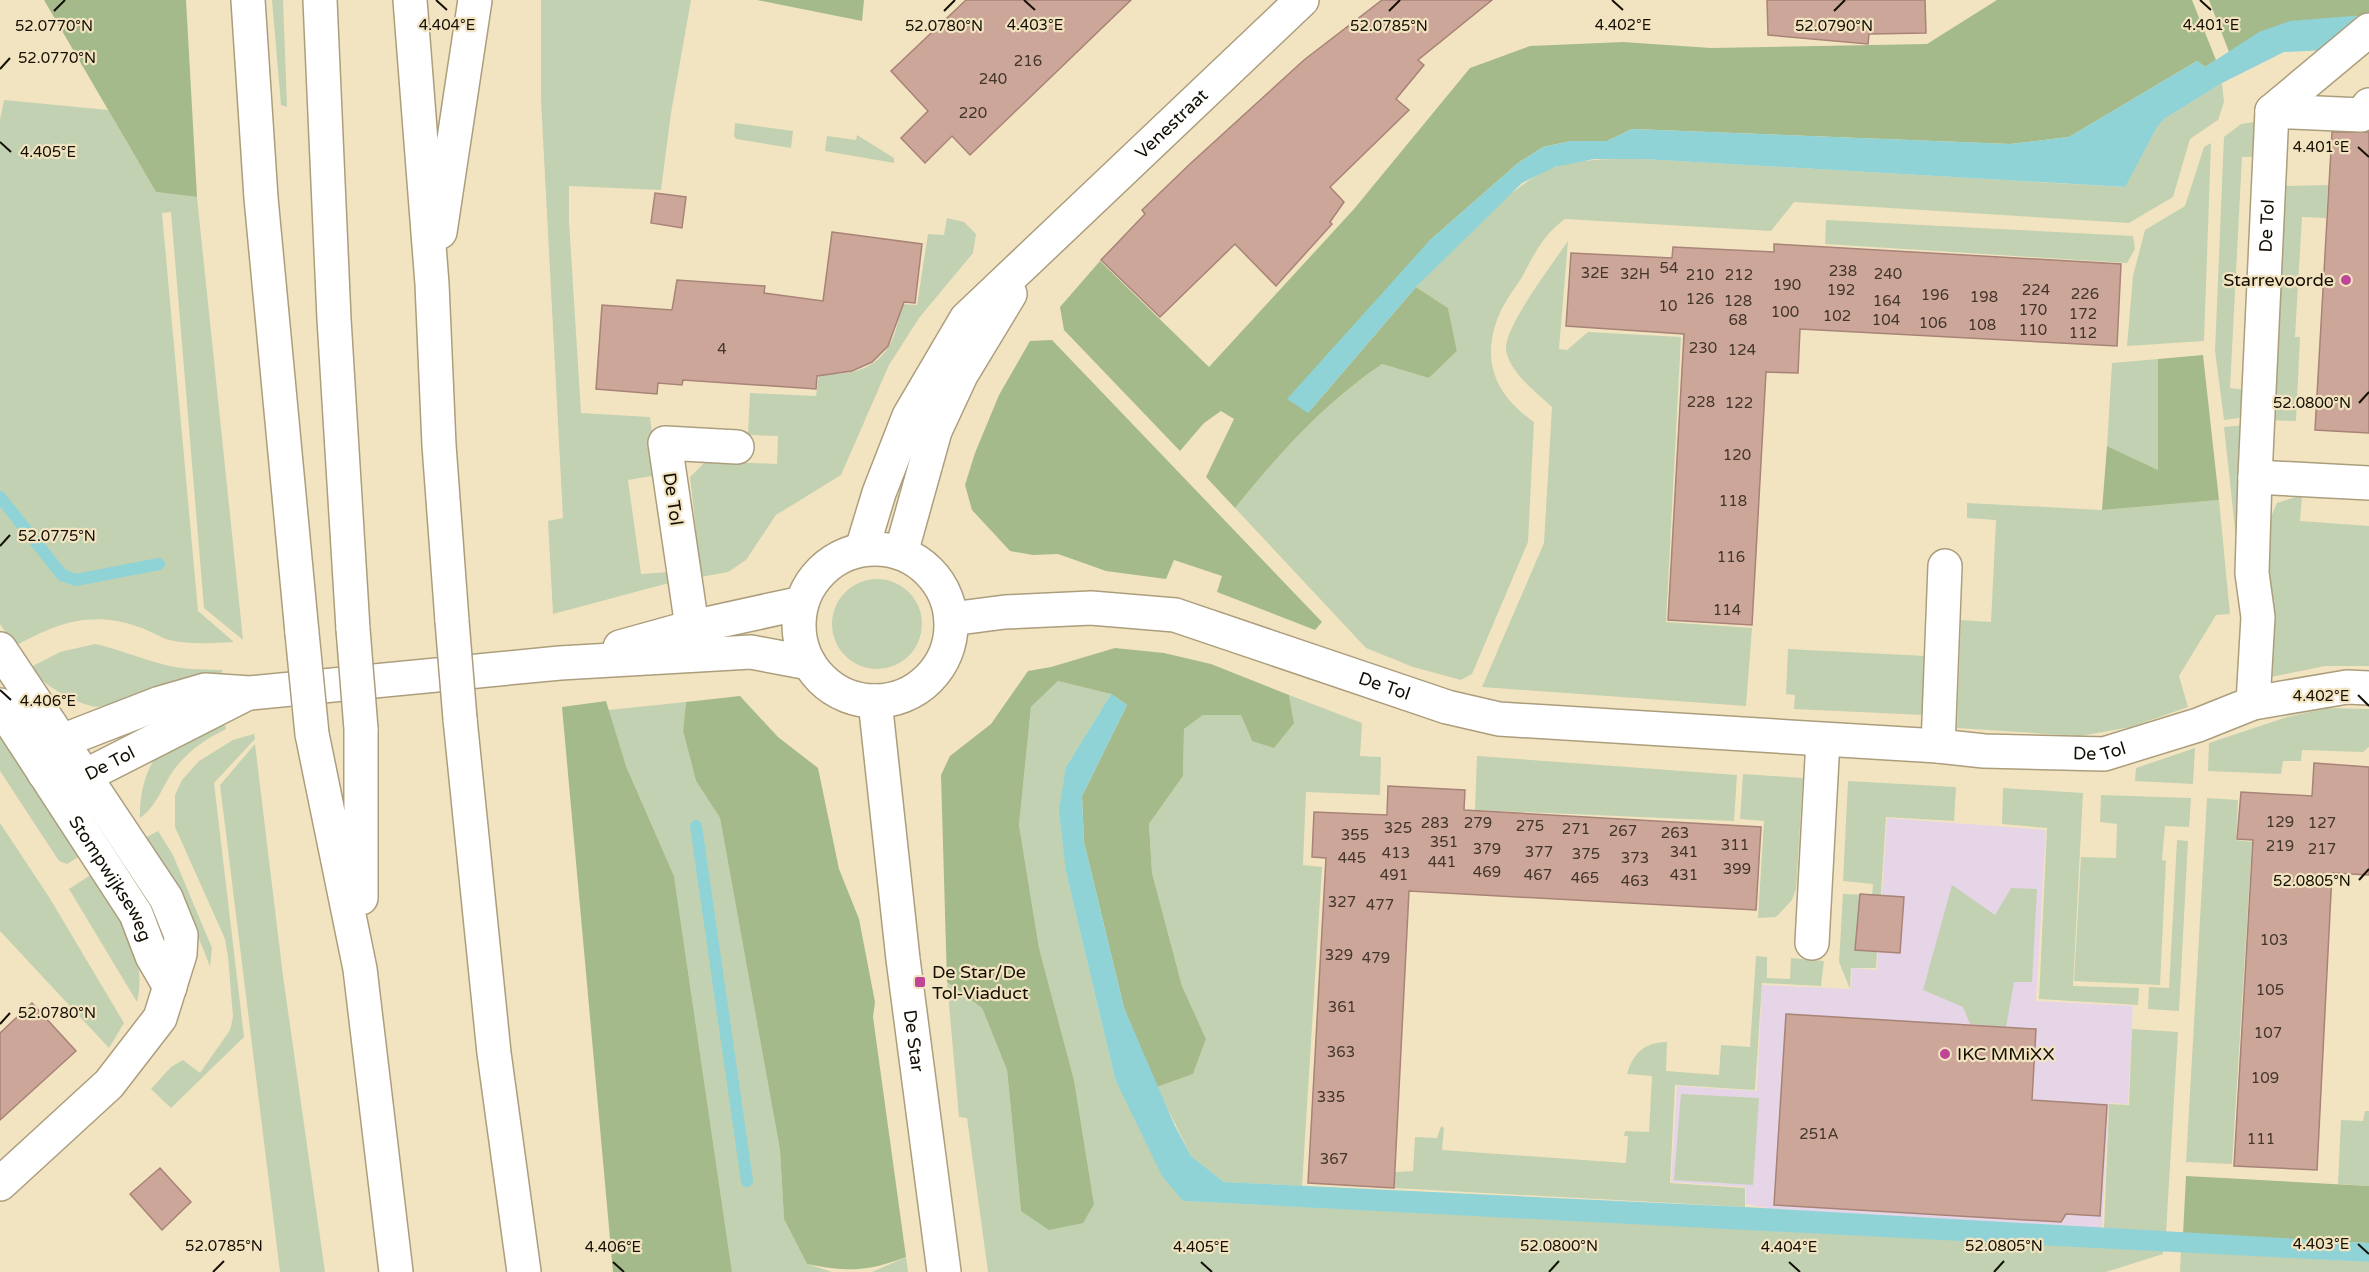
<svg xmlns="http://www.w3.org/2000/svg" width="2369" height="1272" font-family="'Varela Round',sans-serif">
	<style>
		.education { fill: #e6d5e6 }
		.green { fill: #c2d1b2 }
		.forest { fill: #a4ba8b }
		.water { fill: #8fd3d6 }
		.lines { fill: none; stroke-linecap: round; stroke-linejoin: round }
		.stream { stroke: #8fd3d6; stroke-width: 12 }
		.building { fill: #cca699; stroke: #a88377; stroke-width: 1.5 }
		.minor-casing { stroke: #ac9e7d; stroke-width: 36 }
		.highway-casing { stroke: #ac9e7d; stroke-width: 36 }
		.minor { stroke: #fff; stroke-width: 33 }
		.highway { stroke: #fff; stroke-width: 33 }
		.highway-bridge-casing { stroke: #ac9e7d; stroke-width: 36; stroke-linecap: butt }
		.highway-bridge { stroke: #fff; stroke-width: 33 }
		.ticks { fill: none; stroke: #140f04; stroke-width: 2 }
		.poi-dot { fill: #bf4597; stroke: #f3e4c1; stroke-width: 2 }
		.labels { text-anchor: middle; stroke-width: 4.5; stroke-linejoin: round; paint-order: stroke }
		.number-label { font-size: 15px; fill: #423529 }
		.street-label { font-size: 18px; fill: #140f04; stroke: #f3e4c1 }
		.poi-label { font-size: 18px; fill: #140f04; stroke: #f3e4c1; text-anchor: start }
		.ticks-label { font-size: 15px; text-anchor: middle; fill: #140f04; stroke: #f3e4c1; stroke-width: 4.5; stroke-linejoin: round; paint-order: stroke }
	</style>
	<rect width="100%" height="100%" fill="#f3e4c1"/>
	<!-- education -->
	<path class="education" d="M 1887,818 L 2046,830 L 2036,1001 L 2133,1006 L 2128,1104 L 2109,1103 L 2102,1229 L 1772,1209 L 1746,1204 L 1746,1187 L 1671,1182 L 1677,1086 L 1757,1091 L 1762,985 L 1851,989 L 1852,968 L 1877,970 Z"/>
	<!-- green -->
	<path class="green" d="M 272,0 L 283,0 L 287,107 L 281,105 Z
		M 541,0 L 691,0 L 671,113 L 661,190 L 569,186 L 569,221 L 581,413 L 650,417 L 657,475 L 628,480 L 641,574 L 669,572 L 669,583 L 553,614 L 548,521 L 563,518 L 541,100 Z
		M 2222,83 L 2224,102 L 2218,120 L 2190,139 L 2173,197 L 2129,223 L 1794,202 L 1771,231 L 1565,219 C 1543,235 1535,253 1522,277 C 1514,290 1502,305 1497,320 C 1481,364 1498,397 1534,422 L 1528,542 L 1472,674 L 1461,680 L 1413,667 L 1366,648 L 1235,508 C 1280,453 1322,405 1382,364 L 1429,378 L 1457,351 L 1448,308 L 1416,287 C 1451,252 1511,181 1556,167 C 1584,158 1614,159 1643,159 L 2124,187 L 2157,127 L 2164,119 Z
		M 4,100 L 108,110 L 156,192 L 197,197 L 243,640 L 204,608 L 171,212 L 162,213 L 198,611 L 234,642 C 213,643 191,645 169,640 C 159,637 149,630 139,627 C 91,610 57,623 15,646 L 0,624 L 0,120 Z
		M 2261,121 L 2259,157 L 2242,157 L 2230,388 L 2246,390 L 2245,417 L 2224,420 L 2215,351 L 2224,137 L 2241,124 Z
		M 735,123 L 793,131 L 791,148 L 736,139 L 734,136 Z
		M 857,135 L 894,158 L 894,163 L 825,151 L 827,136 L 856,140 Z
		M 2211,143 L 2204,341 L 2127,346 L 2133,276 L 2145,230 L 2185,206 L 2204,147 Z
		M 2328,185 L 2326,218 L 2302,217 L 2295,337 L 2300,337 L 2296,421 L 2267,420 L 2280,186 Z
		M 947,218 L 964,222 L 976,234 L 973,253 L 919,318 L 889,365 L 841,475 L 776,515 L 746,560 L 728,572 L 701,577 L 690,477 L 706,461 L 777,464 L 778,436 L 748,435 L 750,393 L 816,396 L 819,374 C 871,377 895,357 901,304 L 917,305 L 928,234 L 944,235 Z
		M 1826,220 L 2133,236 L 2135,249 L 2127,263 L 1825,244 Z
		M 1568,241 L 1559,349 L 1567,350 L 1588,332 L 1681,337 L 1666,622 L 1752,628 L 1746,706 L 1482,687 L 1544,543 L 1552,407 C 1537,393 1509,372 1506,350 C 1503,328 1554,262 1568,241 Z
		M 2158,359 L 2158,470 L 2107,446 L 2112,363 Z
		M 2245,425 L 2239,566 L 2224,427 Z
		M 2302,495 L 2300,521 L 2369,526 L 2369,666 L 2325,666 L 2271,677 L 2266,528 L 2277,503 Z
		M 2219,500 L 2230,614 L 2216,615 L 2179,676 L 2188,707 L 2131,727 L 2080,736 L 1957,728 L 1961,620 L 1991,622 L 1996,520 L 1967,518 L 1967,503 L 2102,510 Z
		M832 624a45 45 0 1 1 90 0a45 45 0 1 1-90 0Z
		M 95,644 C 119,649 138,658 162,664 C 181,670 202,669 222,670 L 222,678 C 194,685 117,712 91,706 C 68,700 45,685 29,668 L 60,652 Z
		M 1788,649 L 1926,656 L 1924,715 L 1794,709 L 1795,695 L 1786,694 Z
		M 1058,681 L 1111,694 L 1066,767 L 1066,872 L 1115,1079 L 1183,1201 L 2163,1250 L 2163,1254 L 2106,1272 L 988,1272 L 967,1118 L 959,1117 L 947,982 L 982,1008 L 1007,1070 L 1021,1211 L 1094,1204 L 1074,1080 L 1039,948 L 1019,825 L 1031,707 Z
		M 1289,695 L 1362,723 L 1360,756 L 1381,757 L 1380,795 L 1306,792 L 1303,865 L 1322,867 L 1302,1186 L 1224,1182 L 1191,1156 L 1157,1087 L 1193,1074 L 1206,1039 L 1182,986 L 1152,873 L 1149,824 L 1183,776 L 1184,729 L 1203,715 L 1241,715 L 1252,741 L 1294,723 Z
		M 686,702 L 683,731 L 696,781 L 720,818 L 780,1150 L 784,1219 L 807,1264 L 832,1272 L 732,1272 L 674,876 L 626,766 L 608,710 Z
		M 2328,708 L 2369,709 L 2369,747 L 2363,752 L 2302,750 L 2301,761 L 2283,761 L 2281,774 L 2208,771 L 2209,743 L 2287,717 Z
		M 224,719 L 226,729 C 205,739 187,752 173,771 C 162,787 157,806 140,818 C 139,791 148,757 171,741 C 186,731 208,726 224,719 Z
		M 0,724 L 85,853 L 67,864 L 59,861 L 0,771 Z
		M 254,734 L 255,739 L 214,783 L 244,1037 L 171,1108 L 151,1089 L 171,1067 L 183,1060 L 200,1073 L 230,1030 L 233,1017 L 228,957 L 225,939 L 175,827 L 175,795 L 182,780 L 199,761 L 233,740 Z
		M 255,744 L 283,976 L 325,1272 L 280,1272 L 220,785 Z
		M 2195,748 L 2193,784 L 2135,781 L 2136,768 Z
		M 1477,756 L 1737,775 L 1734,821 L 1475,810 Z
		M 1743,774 L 1803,778 L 1796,889 L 1792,900 L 1776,917 L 1758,918 L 1764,821 L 1740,819 Z
		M 1848,781 L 1956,787 L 1954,821 L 1886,817 L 1876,968 L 1851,968 L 1850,989 L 1839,962 L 1843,894 L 1872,895 L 1873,884 L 1843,881 Z
		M 2003,788 L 2083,793 L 2073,986 L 2139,988 L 2138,1005 L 2039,999 L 2047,828 L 2002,824 Z
		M 2101,795 L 2191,798 L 2189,827 L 2165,826 L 2162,860 L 2166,861 L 2160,985 L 2074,981 L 2081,857 L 2116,858 L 2117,824 L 2100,822 Z
		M 2207,798 L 2238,800 L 2236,840 L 2252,842 L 2232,1164 L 2186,1162 Z
		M 0,823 L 49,897 L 124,1023 L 109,1048 L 0,931 Z
		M 158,831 L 173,855 L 212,948 L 210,967 C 194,921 169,881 143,839 Z
		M 2177,840 L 2188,841 L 2179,1011 L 2148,1009 L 2149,987 L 2169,988 Z
		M 95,872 C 121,910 148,955 137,1002 L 69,889 Z
		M 1952,885 L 1995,915 L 2011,888 L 2037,889 L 2032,982 L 2014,982 L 2006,1027 L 1970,1024 L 1963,1007 L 1923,990 Z
		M 1756,956 L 1767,957 L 1767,978 L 1790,979 L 1791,958 L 1824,961 L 1821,986 L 1762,983 L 1755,1090 L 1675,1085 L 1670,1183 L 1745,1188 L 1745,1207 L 1394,1188 L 1395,1172 L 1413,1171 L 1415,1137 L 1437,1138 L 1441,1126 L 1444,1128 L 1442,1150 L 1626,1163 L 1628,1136 L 1624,1136 L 1625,1131 L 1649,1132 L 1652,1076 L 1627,1074 C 1633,1053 1645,1042 1667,1042 L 1666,1071 L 1719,1075 L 1721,1045 L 1750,1047 Z
		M 2132,1029 L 2178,1032 L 2166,1233 L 2104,1229 L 2109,1104 L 2129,1105 Z
		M 1681,1094 L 1759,1098 L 1753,1185 L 1674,1180 Z
		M 2365,1111 L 2369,1111 L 2369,1186 L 2338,1184 L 2341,1120 L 2363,1121 Z
		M 2181,1251 L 2369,1262 L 2369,1272 L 2180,1272 Z
		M 906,1257 L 908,1272 L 872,1272 Z"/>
	<!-- forest -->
	<path class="forest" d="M 44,0 L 186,0 L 197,197 L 156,192 Z
		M 757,0 L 864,0 L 862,21 Z
		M 1997,0 L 2192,0 L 2216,60 L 2205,67 L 2197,61 L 2069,137 L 2010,144 L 1632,129 L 1607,141 L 1571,141 L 1543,147 L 1518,163 L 1429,241 L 1308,413 L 1416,287 L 1448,308 L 1457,351 L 1429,378 L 1382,364 C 1322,405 1280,453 1235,508 L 1206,477 L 1234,419 L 1221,411 L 1204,423 L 1180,451 L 1064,330 L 1060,307 L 1100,261 L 1209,367 L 1354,209 L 1470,68 L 1530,46 L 1623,42 L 1711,48 L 1927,44 Z
		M 2209,0 L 2369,0 L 2369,13 L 2229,52 Z
		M 1052,340 L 1322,622 L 1315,630 L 1217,592 L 1222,576 L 1174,560 L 1166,579 L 1106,571 L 1058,554 L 1033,555 L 1010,551 L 972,510 L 965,485 L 975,453 L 999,395 L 1030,341 Z
		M 2203,355 L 2219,500 L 2102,510 L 2107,446 L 2158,470 L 2158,359 Z
		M 1115,648 L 1164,653 L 1211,664 L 1289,695 L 1294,723 L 1274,748 L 1252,741 L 1241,715 L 1203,715 L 1184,729 L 1183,776 L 1149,824 L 1152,873 L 1182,986 L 1206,1039 L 1193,1074 L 1157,1087 L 1124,1008 L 1084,842 L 1082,796 L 1127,705 L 1111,694 L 1058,681 L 1031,707 L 1019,825 L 1039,948 L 1074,1080 L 1094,1204 L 1083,1223 L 1049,1230 L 1021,1211 L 1007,1070 L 982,1008 L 947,982 L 941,775 L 950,756 L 991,724 L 1028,671 L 1051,667 Z
		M 740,696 L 778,737 L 818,768 L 839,869 L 859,919 L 875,1002 L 873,1017 L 906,1257 C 866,1272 848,1272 807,1264 L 784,1219 L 780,1150 L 720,818 L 696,781 L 683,731 L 686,702 Z
		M 606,701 L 626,766 L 674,876 L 732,1272 L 613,1272 L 562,707 Z
		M 2186,1176 L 2369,1186 L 2369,1243 L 2183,1235 Z"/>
	<!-- water -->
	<path class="water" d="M 2352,16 L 2369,18 L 2369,48 L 2284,52 L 2222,83 L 2164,119 L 2157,127 L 2125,187 L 1643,159 L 1594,159 L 1555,167 L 1522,183 L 1416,287 L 1308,413 L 1287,399 L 1429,241 L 1518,163 L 1543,147 L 1571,141 L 1607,141 L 1632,129 L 2010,144 L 2069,137 L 2197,61 L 2205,67 L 2259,32 L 2290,21 Z
		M 1111,694 L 1127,705 L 1082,796 L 1084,842 L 1124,1008 L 1175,1126 L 1191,1156 L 1224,1182 L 1745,1207 L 2369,1243 L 2369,1262 L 1183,1201 L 1162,1176 L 1115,1079 L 1066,872 L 1059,810 L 1066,767 Z"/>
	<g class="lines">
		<!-- stream -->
		<path class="stream" d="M 0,497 L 62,575 L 76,580 L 159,564
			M 696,826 L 747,1181"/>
	</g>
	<!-- building -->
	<path class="building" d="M 966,0 L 1131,0 L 970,155 L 952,136 L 925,163 L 901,138 L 928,111 L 891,71 Z
		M 1382,0 L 1492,0 L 1418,60 L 1424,65 L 1396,99 L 1409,110 L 1330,187 L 1344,202 L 1330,222 L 1332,224 L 1276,286 L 1235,244 L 1160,317 L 1101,260 L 1145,214 L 1142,210 L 1191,163 L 1304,60 Z
		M 1767,0 L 1925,0 L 1926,33 L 1869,34 L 1868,44 L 1768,35 Z
		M 2332,132 L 2369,132 L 2369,433 L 2315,430 Z
		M 655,193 L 686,197 L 682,228 L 651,223 Z
		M 832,232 L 922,244 L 915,303 L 904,302 L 888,346 L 872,362 L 852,371 L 817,376 L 816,389 L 683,380 L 682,385 L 658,383 L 657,394 L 596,389 L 602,305 L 672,310 L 677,280 L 765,286 L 764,293 L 823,301 Z
		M 1774,244 L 2121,264 L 2117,346 L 1800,329 L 1798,373 L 1766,372 L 1752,625 L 1668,620 L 1684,334 L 1566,326 L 1571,253 L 1672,258 L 1673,247 L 1774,252 Z
		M 2314,763 L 2369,767 L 2369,875 L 2332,873 L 2317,1170 L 2234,1166 L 2253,840 L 2237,839 L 2241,792 L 2312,796 Z
		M 1388,786 L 1465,790 L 1464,810 L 1761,827 L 1756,910 L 1409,891 L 1394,1188 L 1308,1183 L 1326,858 L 1312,857 L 1314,812 L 1387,815 Z
		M 1860,894 L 1904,897 L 1900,953 L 1855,950 Z
		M 32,1003 L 76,1051 L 0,1120 L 0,1033 Z
		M 1786,1014 L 2036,1029 L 2032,1100 L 2107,1105 L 2100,1216 L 2066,1214 L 2061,1222 L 1774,1205 Z
		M 160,1168 L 191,1202 L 162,1230 L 130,1194 Z"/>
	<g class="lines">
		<!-- minor casing -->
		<g class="minor-casing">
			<g id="minor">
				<path d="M 2272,111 L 2369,30"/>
				<path d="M 2255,477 L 2369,483"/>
				<path id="s1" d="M 862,549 L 879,493 L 909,416 L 966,319 L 1302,0"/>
				<circle cx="875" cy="625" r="76"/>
				<path d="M 901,553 L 935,431 L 961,375 L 1010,294"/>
				<path id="s2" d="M 951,619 L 1005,612 L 1091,608 L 1175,615 L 1447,707 L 1499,719 L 1938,746 L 1984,751 L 2104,754 L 2198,725 L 2253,703 L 2347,687 L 2369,688"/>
				<path d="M 692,627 L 665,443 L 737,447"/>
				<path d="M 620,647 L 692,627 L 802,603"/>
				<path d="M 0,649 L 166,898 L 181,935 L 180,954 L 160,1018 L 109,1084 L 0,1184"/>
				<path id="s3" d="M 875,701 L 903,959 L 944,1272"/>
				<path id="s4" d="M 2253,703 L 2258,617 L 2252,573 L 2255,477 L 2272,111 L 2361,115 L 2369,105"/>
				<path id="s5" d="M 0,705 L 136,914 L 152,956 L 170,987"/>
				<path d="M 1938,746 L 1945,566"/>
				<path d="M 44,773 L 62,741 L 160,703 L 205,690 L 250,693 L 560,663 L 751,652 L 809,663"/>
				<path id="s6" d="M 63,774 L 85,776 L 244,695"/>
				<path d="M 1812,943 L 1823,740"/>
			</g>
		</g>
		<!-- highway casing -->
		<g class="highway-casing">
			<path id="highway" d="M 248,0 L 261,198 L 302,633
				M 320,0 L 334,319 L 353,629
				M 410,0 L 432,284 L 439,445 L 452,621
				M 440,232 L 475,0
				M 460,719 L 494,1053 L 524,1272
				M 312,734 L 360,969 L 396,1272
				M 361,898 L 361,729"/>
		</g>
		<!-- minor -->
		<use href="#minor" class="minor"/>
		<!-- highway -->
		<use href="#highway" class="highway"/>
		<!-- highway-bridge casing -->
		<g class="highway-bridge-casing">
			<path id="highway-bridge" d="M 452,621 L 460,719
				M 353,629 L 361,729
				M 302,633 L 312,734"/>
		</g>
		<!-- highway-bridge -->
		<use href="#highway-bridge" class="highway-bridge"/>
	</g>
	<!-- ticks -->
	<path class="ticks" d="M 436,0 L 447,10M 1024,0 L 1035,10M 1612,0 L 1623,10M 2200,0 L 2211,10M 54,11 L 65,0M 944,11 L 955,0M 1389,11 L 1400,0M 1834,11 L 1845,0M 0,69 L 10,58M 0,142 L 11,152M 2358,147 L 2369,157M 2359,403 L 2369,392M 0,546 L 10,535M 0,690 L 11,700M 2358,695 L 2369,706M 2359,880 L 2369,869M 0,1024 L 10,1013M 2358,1244 L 2369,1254M 613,1262 L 624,1272M 1201,1262 L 1212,1272M 1789,1262 L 1800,1272M 213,1272 L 224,1261M 1549,1272 L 1559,1261M 1994,1272 L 2004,1261"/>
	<!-- markers -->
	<g class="poi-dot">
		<circle cx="2346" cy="280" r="6"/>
		<rect x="914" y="976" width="12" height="12" rx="3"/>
		<circle cx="1945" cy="1054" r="6"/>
	</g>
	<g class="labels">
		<!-- number labels -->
		<g class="number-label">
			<text x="1028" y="66">216</text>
			<text x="993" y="84">240</text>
			<text x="973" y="118">220</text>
			<text x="1669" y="273">54</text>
			<text x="1843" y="276">238</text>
			<text x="1595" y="278">32E</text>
			<text x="1635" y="279">32H</text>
			<text x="1888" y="279">240</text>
			<text x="1700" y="280">210</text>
			<text x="1739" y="280">212</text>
			<text x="1787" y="290">190</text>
			<text x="1841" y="295">192</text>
			<text x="2036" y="295">224</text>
			<text x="2085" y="299">226</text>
			<text x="1935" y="300">196</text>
			<text x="1984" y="302">198</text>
			<text x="1700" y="304">126</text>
			<text x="1738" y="306">128</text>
			<text x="1887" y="306">164</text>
			<text x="1668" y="311">10</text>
			<text x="2033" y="315">170</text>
			<text x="1785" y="317">100</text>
			<text x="2083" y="319">172</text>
			<text x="1837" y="321">102</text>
			<text x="1738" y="325">68</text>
			<text x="1886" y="325">104</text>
			<text x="1933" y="328">106</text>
			<text x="1982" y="330">108</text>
			<text x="2033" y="335">110</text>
			<text x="2083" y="338">112</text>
			<text x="1703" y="353">230</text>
			<text x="722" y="354">4</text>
			<text x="1742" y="355">124</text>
			<text x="1701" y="407">228</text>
			<text x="1739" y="408">122</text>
			<text x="1737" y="460">120</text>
			<text x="1733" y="506">118</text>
			<text x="1731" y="562">116</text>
			<text x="1727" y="615">114</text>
			<text x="2280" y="827">129</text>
			<text x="1435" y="828">283</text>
			<text x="1478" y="828">279</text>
			<text x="2322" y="828">127</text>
			<text x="1530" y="831">275</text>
			<text x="1398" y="833">325</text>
			<text x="1576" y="834">271</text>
			<text x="1623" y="836">267</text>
			<text x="1675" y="838">263</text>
			<text x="1355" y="840">355</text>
			<text x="1444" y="847">351</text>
			<text x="1735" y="850">311</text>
			<text x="2280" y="851">219</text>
			<text x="1487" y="854">379</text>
			<text x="2322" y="854">217</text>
			<text x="1539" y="857">377</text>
			<text x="1684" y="857">341</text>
			<text x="1396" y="858">413</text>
			<text x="1586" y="859">375</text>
			<text x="1352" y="863">445</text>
			<text x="1635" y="863">373</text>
			<text x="1442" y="867">441</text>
			<text x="1737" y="874">399</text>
			<text x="1487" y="877">469</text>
			<text x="1394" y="880">491</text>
			<text x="1538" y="880">467</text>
			<text x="1684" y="880">431</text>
			<text x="1585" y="883">465</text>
			<text x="1635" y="886">463</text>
			<text x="1342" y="907">327</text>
			<text x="1380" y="910">477</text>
			<text x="2274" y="945">103</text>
			<text x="1339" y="960">329</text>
			<text x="1376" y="963">479</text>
			<text x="2270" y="995">105</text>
			<text x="1342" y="1012">361</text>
			<text x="2268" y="1038">107</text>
			<text x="1341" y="1057">363</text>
			<text x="2265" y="1083">109</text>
			<text x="1331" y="1102">335</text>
			<text x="1819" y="1139">251A</text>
			<text x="2261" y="1144">111</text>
			<text x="1334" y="1164">367</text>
		</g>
		<!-- street labels -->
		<g class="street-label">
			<text dy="6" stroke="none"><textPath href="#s1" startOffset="537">Venestraat</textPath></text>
			<text dy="6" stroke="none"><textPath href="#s4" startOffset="478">De Tol</textPath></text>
			<text transform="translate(673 499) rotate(82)" y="6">De Tol</text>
			<text dy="6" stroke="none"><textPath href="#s2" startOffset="446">De Tol</textPath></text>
			<text dy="6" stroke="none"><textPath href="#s2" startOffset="1167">De Tol</textPath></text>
			<text dy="6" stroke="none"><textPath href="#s6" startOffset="50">De Tol</textPath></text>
			<text dy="6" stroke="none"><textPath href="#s5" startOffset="206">Stompwijkseweg</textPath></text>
			<text dy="6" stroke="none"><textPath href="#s3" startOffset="342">De Star</textPath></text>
		</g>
		<!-- poi labels -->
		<g class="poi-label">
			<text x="2334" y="286" text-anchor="end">Starrevoorde</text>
			<text x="932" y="978">De Star/De<tspan x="932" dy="21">Tol-Viaduct</tspan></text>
			<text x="1957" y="1060">IKC MMiXX</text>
		</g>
	</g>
	<g class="ticks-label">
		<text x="447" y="30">4.404°E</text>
		<text x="1035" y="30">4.403°E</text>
		<text x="1623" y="30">4.402°E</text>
		<text x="2211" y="30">4.401°E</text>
		<text x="54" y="31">52.0770°N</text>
		<text x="944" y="31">52.0780°N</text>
		<text x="1389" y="31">52.0785°N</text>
		<text x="1834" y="31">52.0790°N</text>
		<text x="57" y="63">52.0770°N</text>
		<text x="2321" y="152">4.401°E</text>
		<text x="48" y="157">4.405°E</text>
		<text x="2312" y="408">52.0800°N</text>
		<text x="57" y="541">52.0775°N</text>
		<text x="2321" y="701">4.402°E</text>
		<text x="48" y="706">4.406°E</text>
		<text x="2312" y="886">52.0805°N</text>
		<text x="57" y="1018">52.0780°N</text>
		<text x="2321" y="1249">4.403°E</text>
		<text x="224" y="1251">52.0785°N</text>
		<text x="1559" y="1251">52.0800°N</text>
		<text x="2004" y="1251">52.0805°N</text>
		<text x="613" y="1252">4.406°E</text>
		<text x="1201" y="1252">4.405°E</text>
		<text x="1789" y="1252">4.404°E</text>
	</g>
</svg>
